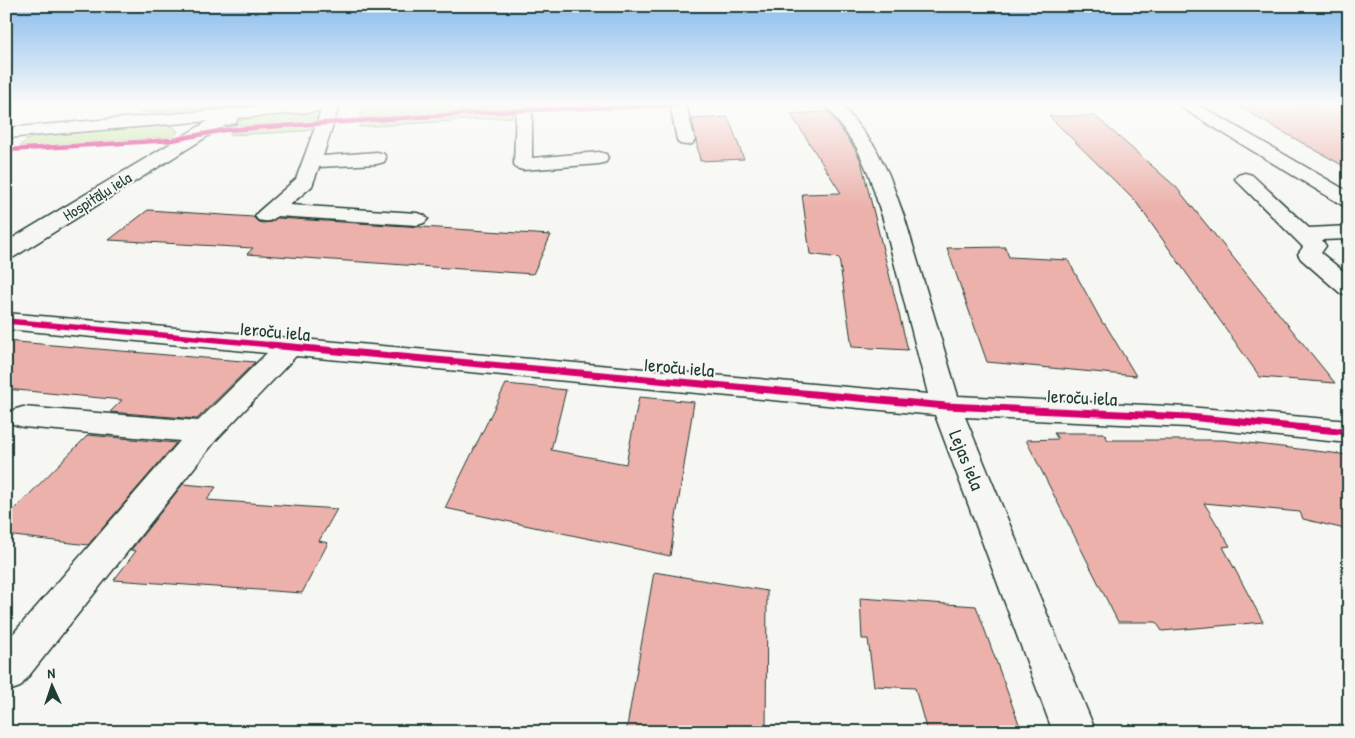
<svg xmlns="http://www.w3.org/2000/svg" width="1355" height="738" font-family="'Patrick Hand',sans-serif">
	<style>
		.green { fill: #c0e199; stroke: #708f66 }
		.building { fill: #ecb1ab; stroke: #1f3d34 }
		.lines { fill: none; stroke-linecap: round; stroke-linejoin: round }
		.minor-casing { stroke: #1f3d34; stroke-width: 3 }
		.minor { fill: #f6f6f2; fill-rule: evenodd }
		.cycleway-far2-casing { stroke: #f6f6f2; stroke-width: 6 }
		.cycleway-far1-casing { stroke: #f6f6f2; stroke-width: 8 }
		.cycleway-casing { stroke: #f6f6f2; stroke-width: 10 }
		.cycleway-far2 { stroke: #d6006c; stroke-width: 4.5 }
		.cycleway-far1 { stroke: #d6006c; stroke-width: 5.5 }
		.cycleway { stroke: #d6006c; stroke-width: 7 }
		.labels { text-anchor: middle; stroke-width: 4; stroke-linejoin: round; paint-order: stroke }
		.far-street-label { font-size: 16px; fill: #1f3d34; stroke: #f6f6f2 }
		.street-label { font-size: 19px; fill: #1f3d34; stroke: #f6f6f2 }
	</style>
	<rect width="100%" height="100%" fill="#f6f6f2"/>
	<filter id="ink" filterUnits="userSpaceOnUse"><feTurbulence type="fractalNoise" baseFrequency=".02" numOctaves="2"/><feDisplacementMap in="SourceGraphic" scale="10" xChannelSelector="R" yChannelSelector="G"/><feConvolveMatrix kernelMatrix="1 2 1 2 8 2 1 2 1" color-interpolation-filters="sRGB"/></filter>
	<g filter="url(#ink)">
		<!-- green -->
		<path class="green" d="M 192,105 L 249,105 L 140,113 Z
			M 427,105 L 516,105 L 516,109 L 360,118 L 363,109 Z
			M 315,112 L 319,113 L 315,122 L 222,127 C 251,114 283,115 315,112 Z
			M 512,113 L 512,117 L 359,127 L 361,123 Z
			M 165,124 L 175,128 L 178,132 L 173,137 L 19,147 L 26,140 L 47,133 Z
			M 308,125 L 312,128 L 306,131 L 230,135 L 230,133 Z"/>
		<!-- building -->
		<path class="building" d="M 1235,105 L 1349,105 L 1349,169 Z
			M 829,112 L 855,149 L 861,161 L 908,350 L 852,347 L 839,258 L 810,254 L 802,194 L 841,193 L 791,114 Z
			M 1049,116 L 1095,116 L 1176,187 L 1335,383 L 1260,377 L 1136,202 Z
			M 728,117 L 744,159 L 700,161 L 692,119 Z
			M 148,210 L 253,217 L 258,222 L 263,223 L 271,222 L 277,218 L 551,235 L 533,274 L 247,254 L 253,248 L 109,240 Z
			M 1005,247 L 1009,257 L 1068,260 L 1103,324 L 1105,324 L 1136,376 L 987,362 L 947,248 Z
			M 6,341 L 167,355 L 255,362 L 197,419 L 110,412 L 122,400 L 6,389 Z
			M 506,384 L 566,390 L 551,450 L 626,464 L 639,397 L 694,402 L 670,556 L 445,508 Z
			M 1054,433 L 1104,433 L 1108,440 L 1223,440 L 1349,455 L 1349,530 L 1303,519 L 1300,512 L 1204,503 L 1230,546 L 1223,547 L 1263,622 L 1162,631 L 1156,622 L 1118,622 L 1026,440 L 1058,439 Z
			M 88,435 L 176,443 L 88,545 L 6,535 L 6,518 Z
			M 183,484 L 216,487 L 207,500 L 337,509 L 319,541 L 328,543 L 302,593 L 114,580 L 136,551 L 131,550 Z
			M 654,572 L 767,591 L 766,732 L 626,732 Z
			M 860,598 L 976,606 L 1022,732 L 927,732 L 915,688 L 874,686 L 868,639 L 862,639 Z"/>
		<g class="lines">
			<!-- minor casing -->
			<g class="minor-casing">
				<path id="minor" d="M 278,105 L 341,105 L 338,109 L 323,156 L 377,152 L 384,154 L 386,158 L 384,162 L 377,164 L 319,167 L 312,186 L 290,205 L 417,213 L 424,215 L 428,219 L 424,223 L 417,225 L 277,216 C 271,222 266,222 258,220 L 255,216 L 258,212 L 296,179 L 321,111 L 238,118 L 236,123 L 224,126 L 14,257 L 6,259 L 6,242 L 208,121 L 6,138 L 6,128 Z
					M 516,105 L 532,105 L 532,158 L 599,152 L 606,154 L 608,158 L 606,162 L 599,164 L 523,170 L 516,168 L 514,164 Z
					M 670,105 L 686,105 L 695,140 L 692,144 L 686,145 L 680,144 L 677,140 Z
					M 826,105 L 842,105 L 875,147 L 889,175 L 905,219 L 958,396 L 1188,407 L 1349,421 L 1349,443 L 1188,427 L 965,417 L 1096,732 L 1053,732 L 935,415 L 296,356 L 216,440 L 20,687 L 6,692 L 6,642 L 180,441 L 23,427 L 13,424 L 8,417 L 13,410 L 23,407 L 198,421 L 267,353 L 6,329 L 6,313 L 928,394 L 883,219 L 869,175 L 857,148 Z
					M 1180,105 L 1199,105 L 1349,192 L 1349,207 L 1342,205 L 1182,108 Z
					M 1245,173 L 1252,175 L 1309,228 L 1349,226 L 1349,239 L 1322,240 L 1326,246 L 1321,253 L 1349,276 L 1349,295 L 1340,293 L 1301,259 L 1298,254 L 1303,247 L 1235,179 L 1238,175 Z"/>
			</g>
			<!-- minor -->
			<use href="#minor" class="minor"/>
			<!-- cycleway-far2 casing -->
			<g class="cycleway-far2-casing">
				<path id="cycleway-far2" d="M 6,150 L 172,140 L 224,130 L 326,123 L 524,110 L 678,105"/>
			</g>
			<!-- cycleway-far1 casing -->
			<g class="cycleway-far1-casing">
				<path id="cycleway-far1" d="M 6,321 L 284,346"/>
			</g>
			<!-- cycleway casing -->
			<g class="cycleway-casing">
				<path id="cycleway" d="M 270,345 L 946,406 L 1188,417 L 1349,432"/>
			</g>
			<!-- cycleway-far2 -->
			<use href="#cycleway-far2" class="cycleway-far2"/>
			<!-- cycleway-far1 -->
			<use href="#cycleway-far1" class="cycleway-far1"/>
			<!-- cycleway -->
			<use href="#cycleway" class="cycleway"/>
		</g>
	</g>
	<!-- sky -->
	<linearGradient id="sky" x2="0" y2="1"><stop stop-color="#89bcee"/><stop offset="0.5" stop-color="#fbfbf9"/><stop offset="1" stop-color="#fbfbf9" stop-opacity="0"/></linearGradient>
	<rect width="1355" height="208" fill="url(#sky)"/>
	<g class="labels">
		<!-- far-street labels -->
		<g class="far-street-label">
			<text transform="translate(97 196) rotate(-32)" y="6">Hospitāļu iela</text>
		</g>
		<!-- street labels -->
		<g class="street-label">
			<text transform="translate(275 331) rotate(5)" y="7">Ieroču iela</text>
			<text transform="translate(679 367) rotate(5)" y="7">Ieroču iela</text>
			<text transform="translate(1082 397) rotate(3)" y="7">Ieroču iela</text>
			<text transform="translate(967 460) rotate(68)" y="7">Lejas iela</text>
		</g>
	</g>
	<!-- margin -->
	<rect width="1355" height="738" fill="none" stroke="#f6f6f2" stroke-width="25"/>
	<rect x="12" y="12" width="1330" height="713" fill="none" stroke="#1f3d34" stroke-width="2" filter="url(#ink)"/>
	<!-- north arrow -->
	<g transform="translate(52 686) rotate(357)" stroke="#f6f6f2" stroke-width="4" paint-order="stroke">
	<path d="M0-4L9 19L0 12L-9 19Z" fill="#1f3d34"/>
	<text y="-8" font-size="14" font-weight="bold" text-anchor="middle" fill="#1f3d34">N</text>
	</g>
</svg>
